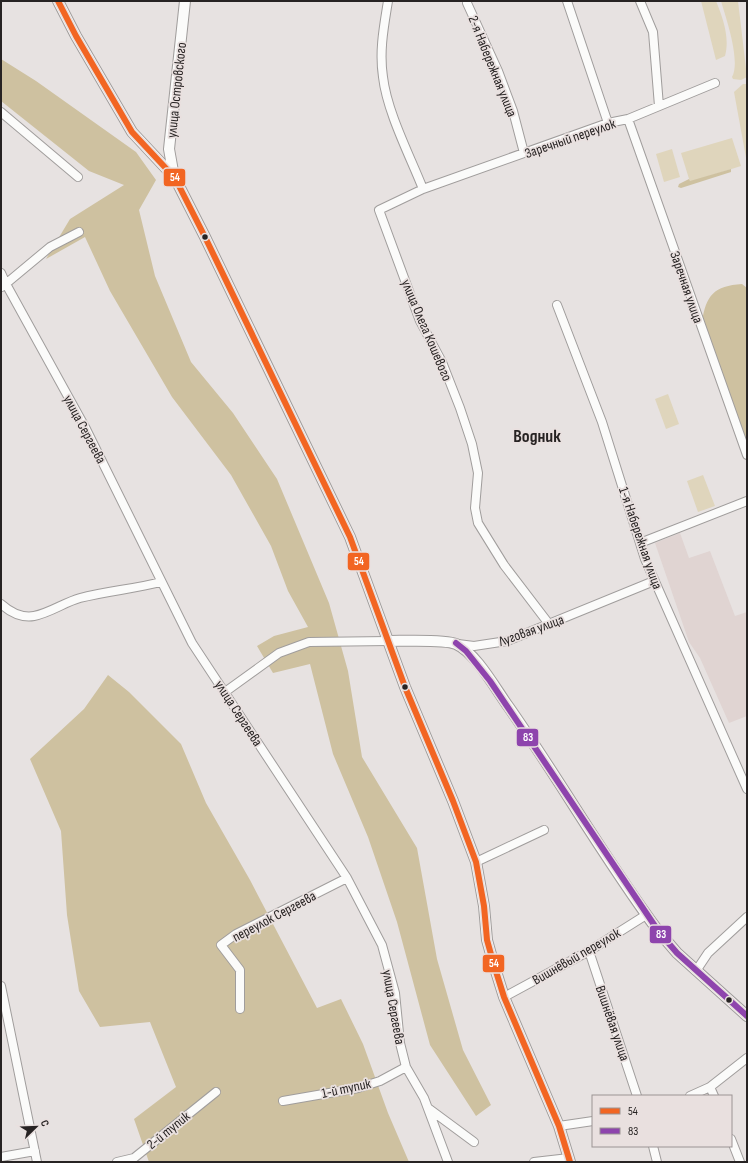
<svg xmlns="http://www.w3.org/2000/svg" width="748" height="1163" font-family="'Sofia Sans Condensed',sans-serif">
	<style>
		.built { fill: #e0d4d2 }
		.green { fill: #dfd5bc }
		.forest { fill: #cec1a0 }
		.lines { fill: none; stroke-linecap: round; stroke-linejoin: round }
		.minor-casing { stroke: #a09d9c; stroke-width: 10 }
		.tertiary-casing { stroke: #a09d9c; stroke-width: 12 }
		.minor { stroke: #fbfbfa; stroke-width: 8 }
		.tertiary { stroke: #fbfbfa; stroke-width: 10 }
		.bus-1-casing { stroke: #e9e0df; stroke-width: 9 }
		.bus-2-casing { stroke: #e9e0df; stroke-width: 9 }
		.bus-1 { stroke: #f26522; stroke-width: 6 }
		.bus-2 { stroke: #8e44ad; stroke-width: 6 }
		.bus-dot { fill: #272323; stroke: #e9e0df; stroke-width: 1.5 }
		.labels { text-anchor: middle; stroke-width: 3.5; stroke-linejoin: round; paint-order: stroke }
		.street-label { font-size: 14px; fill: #272323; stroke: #e9e0df }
		.district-label { font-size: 18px; font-weight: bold; fill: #272323; stroke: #e9e0df }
		.line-badge { stroke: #e9e0df; stroke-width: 1.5 }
		.badge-label { font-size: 11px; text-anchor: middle; font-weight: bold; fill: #fff }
	</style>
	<rect width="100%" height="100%" fill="#e7e2e1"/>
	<!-- built -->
	<path class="built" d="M 680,533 L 689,558 L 710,551 L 735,616 L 747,612 L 747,716 L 729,723 L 700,658 L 689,642 L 655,543 Z"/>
	<!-- green -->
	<path class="green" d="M 701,1 L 716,1 C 723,18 730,38 725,56 L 716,60 Z
		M 721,1 L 738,1 L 747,77 L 741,80 L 733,79 L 732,77 C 741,61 726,18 721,1 Z
		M 743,84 L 747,84 L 747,163 L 734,92 Z
		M 732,138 L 741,166 L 690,182 L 681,153 Z
		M 672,149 L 680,177 L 664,182 L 656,154 Z
		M 668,394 L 679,424 L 666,429 L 655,399 Z
		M 703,475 L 715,506 L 698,512 L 687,481 Z"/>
	<!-- forest -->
	<path class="forest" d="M 1,59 L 36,81 L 136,152 L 156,180 L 139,210 L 155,276 L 191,362 L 233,413 L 277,479 L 329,603 L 348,671 L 362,757 L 417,848 L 437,959 L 463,1050 L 491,1105 L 476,1116 L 430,1045 L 397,922 L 368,837 L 333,754 L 310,664 L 273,673 L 257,646 L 274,636 L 308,627 L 288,591 L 271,546 L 231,475 L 172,397 L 110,291 L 85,237 L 46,259 L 70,219 L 124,185 L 89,171 L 1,101 Z
		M 731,169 L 731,172 L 681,188 L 678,187 L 679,184 L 689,179 L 690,181 Z
		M 742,284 L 747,288 L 747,446 L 702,322 C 706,295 714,286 742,284 Z
		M 108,675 L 129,692 L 181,744 L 206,803 L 250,880 L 317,1008 L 341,999 L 363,1044 L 388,1113 L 409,1162 L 149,1162 L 134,1119 L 176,1087 L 150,1022 L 100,1027 L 79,991 L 67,915 L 61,831 L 30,759 L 84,709 Z"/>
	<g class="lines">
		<!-- minor casing -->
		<g class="minor-casing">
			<path id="minor" d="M 388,1 C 384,26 379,51 383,77 C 387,112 410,156 423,189 L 379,210 L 420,321 L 442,362 L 460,408 L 472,444 L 478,473 L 475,508 L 478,523 L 504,565 L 549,624
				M 567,1 L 608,123
				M 640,1 L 653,32 L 659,106
				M 467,3 L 498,71 L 513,111 L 524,153
				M 1,112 L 78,177
				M 628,119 L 747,455
				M 423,189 L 608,123 L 628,119 L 715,83
				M 1,273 L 6,284 L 86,429 L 192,643 L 347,878 L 382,945 L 395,993 L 400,1043 L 406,1067 L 424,1098 L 448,1162
				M 2,287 L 50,247 L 79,232
				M 557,305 L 602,422 L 645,559 L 747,789
				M 640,543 L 747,501
				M 1,604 C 10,612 22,618 34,616 C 50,613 65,602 80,598 C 107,591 134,589 161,582
				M 458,644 L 474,646 L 507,641 L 654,581
				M 225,692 L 279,653 L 309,642 L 389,641
				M 476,862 L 544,830
				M 589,951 L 637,1096
				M 696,971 L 708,953 L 747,917
				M 1,986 L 37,1162
				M 504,997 L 589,951 L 646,915
				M 240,1009 L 240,970 L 221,945 L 236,934 L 347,878
				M 710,1087 L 714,1096
				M 690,1096 L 710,1087 L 747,1058
				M 283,1101 L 358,1088 L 380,1081 L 406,1067
				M 428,1108 L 474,1142
				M 559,1126 L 593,1121
				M 731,1139 L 740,1162
				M 653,1146 L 657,1162
				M 1,1157 L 35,1151
				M 117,1162 L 134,1158 L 216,1092
				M 534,1162 L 569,1158"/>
		</g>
		<!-- tertiary casing -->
		<g class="tertiary-casing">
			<path id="tertiary" d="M 58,1 L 76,36 L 132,132 L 175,178 L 205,237 L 350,537 L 405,687 L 453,801 L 476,862 L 484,906 L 487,940 L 494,965 L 504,997 L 559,1126 L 570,1162
				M 174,177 L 169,149 L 185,1
				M 389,641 C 403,641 445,639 456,644 C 476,653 495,688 508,706 C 560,780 605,860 659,932 L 677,953 L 747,1016"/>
		</g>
		<!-- minor -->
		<use href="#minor" class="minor"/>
		<!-- tertiary -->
		<use href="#tertiary" class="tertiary"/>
		<!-- bus-1 casing -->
		<g class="bus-1-casing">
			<path id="bus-1" d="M 58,1 L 76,36 L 132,132 L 175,178 L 205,237 L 350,537 L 405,687 L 453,801 L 476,862 L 484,906 L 487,940 L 494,965 L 504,997 L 559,1126 L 570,1162"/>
		</g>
		<!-- bus-2 casing -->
		<g class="bus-2-casing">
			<path id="bus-2" d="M 456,643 L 466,651 L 490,681 L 659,932 L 677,953 L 747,1016"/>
		</g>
		<!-- bus-1 -->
		<use href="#bus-1" class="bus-1"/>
		<!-- bus-2 -->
		<use href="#bus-2" class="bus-2"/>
	</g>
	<!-- markers -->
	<g class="bus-dot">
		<circle cx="205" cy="237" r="3.5"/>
		<circle cx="405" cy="687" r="3.5"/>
		<circle cx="729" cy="1000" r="3.5"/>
	</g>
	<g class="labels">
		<!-- street labels -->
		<g class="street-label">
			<text transform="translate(493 66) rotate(68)" y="5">2-я Набережная улица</text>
			<text transform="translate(176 90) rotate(-84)" y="5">улица Островского</text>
			<text transform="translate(570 138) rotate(-19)" y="5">Заречный переулок</text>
			<text transform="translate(687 287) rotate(71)" y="5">Заречная улица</text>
			<text transform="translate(427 330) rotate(67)" y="5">улица Олега Кошевого</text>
			<text transform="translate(85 429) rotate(62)" y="5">улица Сергеева</text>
			<text transform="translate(641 538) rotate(71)" y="5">1-я Набережная улица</text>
			<text transform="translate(531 630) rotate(-20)" y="5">Луговая улица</text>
			<text transform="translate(239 713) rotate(57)" y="5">улица Сергеева</text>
			<text transform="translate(274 916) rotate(-28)" y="5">переулок Сергеева</text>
			<text transform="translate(576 956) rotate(-30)" y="5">Вишнёвый переулок</text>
			<text transform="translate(394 1007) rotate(80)" y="5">улица Сергеева</text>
			<text transform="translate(613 1023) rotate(71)" y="5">Вишнёвая улица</text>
			<text transform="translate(346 1088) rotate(-12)" y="5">1-й тупик</text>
			<text transform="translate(168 1130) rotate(-39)" y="5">2-й тупик</text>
		</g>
		<!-- district labels -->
		<g class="district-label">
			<text x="537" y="442">Водник</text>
		</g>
	</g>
	<g class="line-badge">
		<rect x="163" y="168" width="23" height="19" rx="4" fill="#f26522"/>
		<rect x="347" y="552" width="23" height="19" rx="4" fill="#f26522"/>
		<rect x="516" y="728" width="23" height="19" rx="4" fill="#8e44ad"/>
		<rect x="649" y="925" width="23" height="19" rx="4" fill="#8e44ad"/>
		<rect x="482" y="954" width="23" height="19" rx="4" fill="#f26522"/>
	</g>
	<g class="badge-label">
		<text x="175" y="181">54</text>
		<text x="359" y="565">54</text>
		<text x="528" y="741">83</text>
		<text x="661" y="938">83</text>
		<text x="494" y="967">54</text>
	</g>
	<!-- border -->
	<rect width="748" height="1163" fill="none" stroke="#272323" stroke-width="4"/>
	<!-- legend -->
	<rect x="592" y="1095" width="140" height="52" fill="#e9e0df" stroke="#9b9494"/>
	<rect x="600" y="1108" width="20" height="6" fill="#f26522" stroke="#9b9494"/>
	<text x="628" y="1115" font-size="12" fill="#272323">54</text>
	<rect x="600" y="1128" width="20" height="6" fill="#8e44ad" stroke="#9b9494"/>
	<text x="628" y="1135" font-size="12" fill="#272323">83</text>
	<!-- north arrow -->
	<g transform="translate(36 1127) rotate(67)" stroke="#e9e0df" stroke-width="3" paint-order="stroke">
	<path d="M0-3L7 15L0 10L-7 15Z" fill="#272323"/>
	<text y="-6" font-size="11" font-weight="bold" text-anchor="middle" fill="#272323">С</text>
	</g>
</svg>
